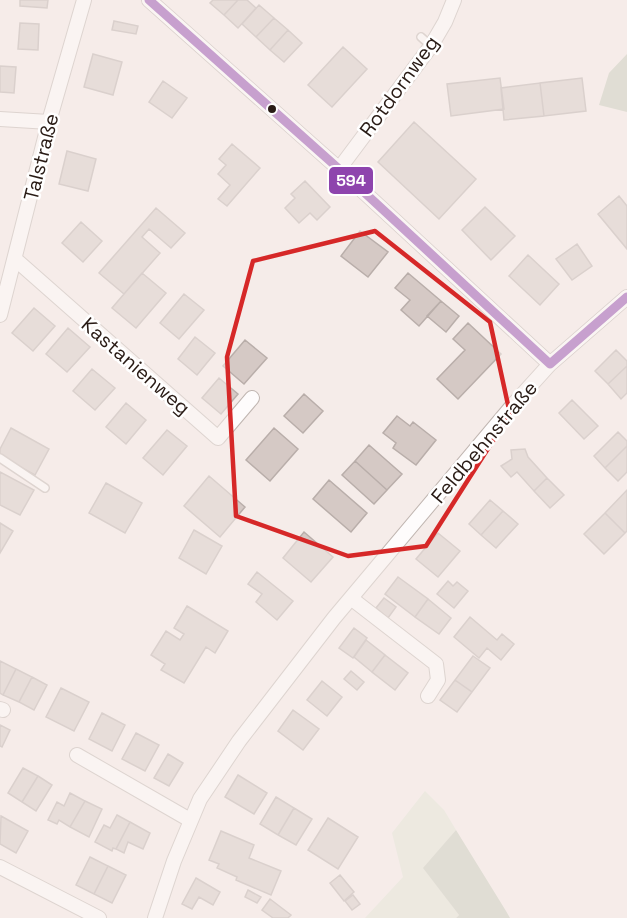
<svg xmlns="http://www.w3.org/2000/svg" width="627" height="918" font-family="'Space Grotesk',sans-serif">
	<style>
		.green { fill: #e2e4d6 }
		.forest { fill: #c6caba }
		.building { fill: #d5c9c5; stroke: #b9aeaa; stroke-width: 1.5 }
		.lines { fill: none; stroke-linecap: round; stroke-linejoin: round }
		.lane-casing { stroke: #c0b6b1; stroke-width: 10 }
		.street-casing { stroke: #c0b6b1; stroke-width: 16 }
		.lane { stroke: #fefcfc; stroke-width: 7 }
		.street { stroke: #fefcfc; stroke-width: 14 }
		.bus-1-casing { stroke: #fff; stroke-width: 14 }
		.bus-1 { stroke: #8e44ad; stroke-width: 9 }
		.marked { fill: none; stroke: #d62828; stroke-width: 4.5; stroke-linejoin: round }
		.bus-dot { fill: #291b15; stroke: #fff; stroke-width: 2 }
		.labels { text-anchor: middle; stroke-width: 5; stroke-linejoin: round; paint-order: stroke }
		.street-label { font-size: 20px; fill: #291b15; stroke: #fff }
		.line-badge { stroke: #fff; stroke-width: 2 }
		.badge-label { font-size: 16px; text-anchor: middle; font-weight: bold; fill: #fff }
	</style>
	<rect width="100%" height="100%" fill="#f5ece9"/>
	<!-- green -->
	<path class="green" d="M 425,791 L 444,810 L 456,830 L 424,868 L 459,915 L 456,918 L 365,918 L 403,877 L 392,833 Z"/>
	<!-- forest -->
	<path class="forest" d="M 627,54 L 627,112 L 599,105 L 609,73 Z
		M 456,830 L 506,911 L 510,918 L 456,918 L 459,915 L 423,868 Z"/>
	<!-- building -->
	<path class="building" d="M 20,0 L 48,0 L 47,8 L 20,6 Z
		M 213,0 L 238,0 L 224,15 L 210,3 Z
		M 238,0 L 247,0 L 256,8 L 238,28 L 224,15 Z
		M 259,5 L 274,18 L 256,37 L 242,24 Z
		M 274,18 L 288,30 L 270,50 L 256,37 Z
		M 114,21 L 138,26 L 136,34 L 112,30 Z
		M 20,23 L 39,24 L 38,50 L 18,49 Z
		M 288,30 L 302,43 L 284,62 L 270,50 Z
		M 343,47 L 367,69 L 332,107 L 308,85 Z
		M 93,54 L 122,62 L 113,95 L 84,87 Z
		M 0,66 L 16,67 L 14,93 L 0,92 Z
		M 500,78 L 504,109 L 451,116 L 447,84 Z
		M 582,78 L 586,111 L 544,116 L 540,83 Z
		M 163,81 L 187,98 L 172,118 L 149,102 Z
		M 540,83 L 544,116 L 504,120 L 501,88 Z
		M 414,122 L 476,179 L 439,219 L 378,162 Z
		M 232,144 L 260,168 L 227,206 L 218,199 L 230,185 L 218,174 L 226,165 L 219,159 Z
		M 67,151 L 96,159 L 88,191 L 59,184 Z
		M 305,181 L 330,207 L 317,220 L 310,213 L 299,223 L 285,208 L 295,198 L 291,194 Z
		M 619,196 L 627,206 L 627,249 L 598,214 Z
		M 485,207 L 515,236 L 491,260 L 462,230 Z
		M 156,208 L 185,233 L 171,248 L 149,229 L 142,237 L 160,253 L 124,294 L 99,273 Z
		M 81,222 L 102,241 L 83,262 L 62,243 Z
		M 360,231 L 388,252 L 368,277 L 341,256 Z
		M 577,244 L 592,266 L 572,280 L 556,259 Z
		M 528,255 L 559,284 L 540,305 L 509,276 Z
		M 142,273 L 166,293 L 136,328 L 112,308 Z
		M 408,273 L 441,301 L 419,326 L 401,310 L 410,300 L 395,288 Z
		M 184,294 L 204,310 L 179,339 L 160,323 Z
		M 441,301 L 459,316 L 446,332 L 427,316 Z
		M 34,308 L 55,326 L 33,351 L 12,333 Z
		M 468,323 L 501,354 L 458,399 L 437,379 L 465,350 L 453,339 Z
		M 68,328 L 90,347 L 67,372 L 46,354 Z
		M 195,337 L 215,353 L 197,375 L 178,359 Z
		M 245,340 L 267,358 L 244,384 L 223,366 Z
		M 616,350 L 627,361 L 627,366 L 608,384 L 595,371 Z
		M 627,366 L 627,393 L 621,399 L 608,384 Z
		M 92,369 L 115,388 L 95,410 L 73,391 Z
		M 219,378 L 238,394 L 221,414 L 202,398 Z
		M 304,394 L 323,411 L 303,433 L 284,416 Z
		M 572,400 L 598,426 L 584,439 L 559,413 Z
		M 126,403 L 146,420 L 126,444 L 106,427 Z
		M 397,416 L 410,426 L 413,422 L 436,440 L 416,465 L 393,448 L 396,443 L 383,433 Z
		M 11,428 L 49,449 L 35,475 L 0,456 L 0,449 Z
		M 274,428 L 298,449 L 270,481 L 246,460 Z
		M 167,430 L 187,446 L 163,475 L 143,458 Z
		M 618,432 L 627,441 L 627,446 L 605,468 L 594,456 Z
		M 369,445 L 402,474 L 387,490 L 355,461 Z
		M 627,446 L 627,472 L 618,481 L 605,468 Z
		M 525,449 L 528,457 L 547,478 L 534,491 L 517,472 L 511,477 L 501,466 L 512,459 L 511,450 Z
		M 355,461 L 387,490 L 374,504 L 342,475 Z
		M 0,472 L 34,490 L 20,515 L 0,505 Z
		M 209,476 L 245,507 L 220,537 L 184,506 Z
		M 547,478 L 564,495 L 550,508 L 534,491 Z
		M 329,480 L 367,513 L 351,532 L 313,499 Z
		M 106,483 L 142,503 L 125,533 L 89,513 Z
		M 627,490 L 627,531 L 625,533 L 605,513 Z
		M 490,500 L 503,511 L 481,535 L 469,524 Z
		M 503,511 L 518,524 L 496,548 L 481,535 Z
		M 605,513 L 625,533 L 604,554 L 584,534 Z
		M 0,523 L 13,531 L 0,553 Z
		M 194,530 L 222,546 L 206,574 L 179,558 Z
		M 304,532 L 333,557 L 311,582 L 283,558 Z
		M 438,533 L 460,551 L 438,577 L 416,559 Z
		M 257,572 L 293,601 L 277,620 L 256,602 L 262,594 L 248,584 Z
		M 398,577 L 428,599 L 415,617 L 385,594 Z
		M 448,581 L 453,586 L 457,582 L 468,591 L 454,608 L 437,594 Z
		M 384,598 L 396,607 L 388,618 L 376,608 Z
		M 428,599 L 451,618 L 439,634 L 415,617 Z
		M 187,606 L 228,631 L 215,653 L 206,647 L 184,683 L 161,670 L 165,664 L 151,655 L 166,631 L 180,640 L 184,634 L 174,628 Z
		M 470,617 L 497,640 L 502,634 L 514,644 L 501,660 L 487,648 L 479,658 L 454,637 Z
		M 354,628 L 367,638 L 353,658 L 339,648 Z
		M 366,640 L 385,655 L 372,672 L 354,657 Z
		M 385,655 L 408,673 L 395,690 L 372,672 Z
		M 473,656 L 490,668 L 472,692 L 455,680 Z
		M 0,661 L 16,669 L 3,695 L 0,693 Z
		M 16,669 L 32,677 L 19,702 L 3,695 Z
		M 351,671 L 364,682 L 357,690 L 344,679 Z
		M 32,677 L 47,685 L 34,710 L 19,702 Z
		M 455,680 L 472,692 L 457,712 L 440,700 Z
		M 322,681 L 342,697 L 327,716 L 307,700 Z
		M 61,688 L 89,702 L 74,731 L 46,717 Z
		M 293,710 L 319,729 L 303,750 L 278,731 Z
		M 102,713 L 125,725 L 112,751 L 89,739 Z
		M 0,725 L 10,730 L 2,747 L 0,746 Z
		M 136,733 L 159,745 L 145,771 L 122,759 Z
		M 168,754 L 183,763 L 169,786 L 154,778 Z
		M 23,768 L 38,776 L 22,802 L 8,793 Z
		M 238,775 L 267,793 L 254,814 L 225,797 Z
		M 38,776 L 52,785 L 36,811 L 22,802 Z
		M 70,793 L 85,801 L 70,827 L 59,820 L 57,824 L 48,820 L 57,802 L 64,806 Z
		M 276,797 L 294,808 L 278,835 L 260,824 Z
		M 85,801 L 102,809 L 89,837 L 70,827 Z
		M 294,808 L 312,819 L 296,845 L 278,835 Z
		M 117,815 L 130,822 L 116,849 L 113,848 L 112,851 L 95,842 L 104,825 L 110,828 Z
		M 1,816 L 28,831 L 16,853 L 0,844 Z
		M 328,818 L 358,837 L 338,869 L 308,850 Z
		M 130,822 L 150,833 L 143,849 L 128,842 L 124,853 L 116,849 Z
		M 221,831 L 254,845 L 249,858 L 281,871 L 271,895 L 236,880 L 237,877 L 217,868 L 219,864 L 209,860 Z
		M 90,857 L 108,866 L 94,894 L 76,885 Z
		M 108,866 L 126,875 L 112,903 L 94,894 Z
		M 340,875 L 354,892 L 344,901 L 330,883 Z
		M 196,878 L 220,892 L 213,905 L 199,897 L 192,909 L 182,904 Z
		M 248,890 L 261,897 L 257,903 L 245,897 Z
		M 353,895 L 360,904 L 352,910 L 345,901 Z
		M 270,899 L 291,915 L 288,918 L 273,918 L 262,910 Z"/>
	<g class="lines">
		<!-- lane casing -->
		<g class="lane-casing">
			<path id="lane" d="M 421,37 L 431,46
				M 0,458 L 45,488"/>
		</g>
		<!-- street casing -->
		<g class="street-casing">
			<path id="street" d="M 149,0 L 339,169 L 550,364
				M 0,119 L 49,122
				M 339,169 L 431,46 L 445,22 L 454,0
				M 15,259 L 218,438 L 252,398
				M 0,315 L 50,118 L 84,0
				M 352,599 L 436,664 L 438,680 L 428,696
				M 0,709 L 3,710
				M 77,755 L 190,820
				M 0,867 L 99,918
				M 155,918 L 174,861 L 200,799 L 239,741 L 334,618 L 513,405 L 550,364 L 627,297"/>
		</g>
		<!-- lane -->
		<use href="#lane" class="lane"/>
		<!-- street -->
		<use href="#street" class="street"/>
		<!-- bus-1 casing -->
		<g class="bus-1-casing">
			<path id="bus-1" d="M 149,0 L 339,169 L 550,364
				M 550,364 L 627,297"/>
		</g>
		<!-- bus-1 -->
		<use href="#bus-1" class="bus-1"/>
	</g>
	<!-- marked area -->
	<path d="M0 0H627V918H0ZM 375,231 L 490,322 L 510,414 L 426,546 L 348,556 L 236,516 L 227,357 L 253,261 Z" fill="#f5ece9" fill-opacity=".55" fill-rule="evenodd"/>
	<path class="marked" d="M 375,231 L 490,322 L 510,414 L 426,546 L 348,556 L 236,516 L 227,357 L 253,261 Z"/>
	<!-- markers -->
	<circle class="bus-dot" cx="272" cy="109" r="5"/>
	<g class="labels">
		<!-- street labels -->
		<g class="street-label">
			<text transform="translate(399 86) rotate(-54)" y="7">Rotdornweg</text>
			<text transform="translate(41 157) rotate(-76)" y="7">Talstraße</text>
			<text transform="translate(136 366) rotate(41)" y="7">Kastanienweg</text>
			<text transform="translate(484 442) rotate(-50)" y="7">Feldbehnstraße</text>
		</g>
	</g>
	<rect class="line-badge" x="328" y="166" width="46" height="29" rx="6" fill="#8e44ad"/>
	<g class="badge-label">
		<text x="351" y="186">594</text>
	</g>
</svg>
